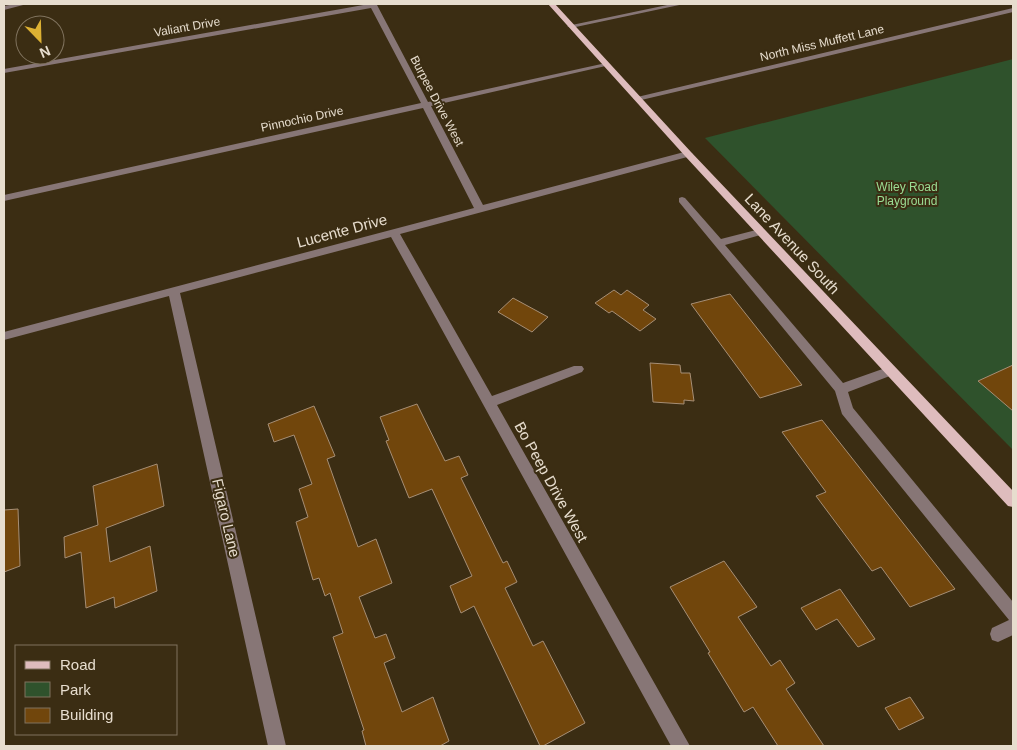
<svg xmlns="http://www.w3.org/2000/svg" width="1017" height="750" font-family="Helvetica,sans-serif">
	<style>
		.green { fill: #2f522c }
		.building { fill: #71460c; stroke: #a68e75 }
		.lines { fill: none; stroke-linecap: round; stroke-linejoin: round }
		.minor { fill: #877676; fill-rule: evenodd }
		.major { fill: #debcbd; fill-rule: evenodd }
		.labels { text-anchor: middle; stroke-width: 4; stroke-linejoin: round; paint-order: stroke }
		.far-street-label { font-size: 12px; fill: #e7ddce; stroke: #3b2d13 }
		.far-park-label { font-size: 12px; fill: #9adc93; stroke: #3b2d13 }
		.street-label { font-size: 15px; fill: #e7ddce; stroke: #3b2d13 }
	</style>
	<rect width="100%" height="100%" fill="#3b2d13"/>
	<!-- green -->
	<path class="green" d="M 1013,59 L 1013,450 L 705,138 Z"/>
	<!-- building -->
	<path class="building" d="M 614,290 L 621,295 L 627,290 L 649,305 L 643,310 L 656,319 L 640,331 L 612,311 L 609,313 L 595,303 Z
		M 730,294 L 802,385 L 760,398 L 691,304 Z
		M 513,298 L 548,317 L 532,332 L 498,312 Z
		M 650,363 L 680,365 L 681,373 L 690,373 L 694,401 L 684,400 L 684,404 L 653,402 Z
		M 1013,365 L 1013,411 L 978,381 Z
		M 417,404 L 445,461 L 459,456 L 468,475 L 461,478 L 503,563 L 507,561 L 517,582 L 505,588 L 533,646 L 543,641 L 585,723 L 543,746 L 540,746 L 474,606 L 461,613 L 450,586 L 472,576 L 432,489 L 409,498 L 386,441 L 389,440 L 380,417 Z
		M 314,406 L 335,456 L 327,459 L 358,547 L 376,539 L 392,583 L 359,597 L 375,638 L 386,634 L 395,658 L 384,663 L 402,712 L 433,697 L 449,741 L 440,746 L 366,746 L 362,731 L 364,730 L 333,637 L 343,633 L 330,593 L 325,596 L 319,578 L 313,580 L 296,522 L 308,517 L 299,489 L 312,484 L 294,435 L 274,442 L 268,424 Z
		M 822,420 L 955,589 L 910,607 L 881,567 L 872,571 L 816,496 L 826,492 L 782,432 Z
		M 157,464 L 164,506 L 106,528 L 110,562 L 150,546 L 157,591 L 115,608 L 114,597 L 86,608 L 81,552 L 65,558 L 64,537 L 98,525 L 93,486 Z
		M 18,509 L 20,566 L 4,572 L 4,510 Z
		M 724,561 L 757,607 L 738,617 L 771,666 L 780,660 L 795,683 L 786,689 L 824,746 L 778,746 L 753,707 L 744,712 L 708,653 L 710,652 L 670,587 Z
		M 840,589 L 875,639 L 858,647 L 837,619 L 816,630 L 801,608 Z
		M 910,697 L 924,718 L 899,730 L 885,708 Z"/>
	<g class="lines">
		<!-- minor -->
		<path class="minor" d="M 15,4 L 27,4 L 4,10 L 4,6 Z
			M 369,4 L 377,5 L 428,102 L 606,63 L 610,65 L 431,106 L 483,205 L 688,151 L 693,154 L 691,156 L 400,234 L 492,396 L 574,366 L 582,366 L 584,369 L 582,372 L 497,405 L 690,746 L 671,746 L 391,237 L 180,293 L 286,746 L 268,746 L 169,296 L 4,340 L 4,332 L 474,208 L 423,108 L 4,201 L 4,195 L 421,103 L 371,8 L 4,73 L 4,69 Z
			M 672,4 L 684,4 L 571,28 L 567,26 Z
			M 1013,8 L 1013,12 L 637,101 L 633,98 Z
			M 682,197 L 685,198 L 721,239 L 760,229 L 764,230 L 765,232 L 764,234 L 725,245 L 843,383 L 891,366 L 895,368 L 897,371 L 895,374 L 848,392 L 853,408 L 1013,602 L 1013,635 L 998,642 L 992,640 L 990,634 L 992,628 L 1009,620 L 842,414 L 835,391 L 679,202 L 679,198 Z"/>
		<!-- major -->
		<path class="major" d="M 548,4 L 555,4 L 691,152 L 1013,491 L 1013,507 L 1008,506 L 685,156 Z"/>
	</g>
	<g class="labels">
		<!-- far-street labels -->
		<g class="far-street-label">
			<text transform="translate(187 27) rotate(-10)" y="4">Valiant Drive</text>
			<text transform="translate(822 43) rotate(-13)" y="4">North Miss Muffett Lane</text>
			<text transform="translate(437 101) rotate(62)" y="4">Burpee Drive West</text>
			<text transform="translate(302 119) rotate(-12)" y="4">Pinnochio Drive</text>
		</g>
		<!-- far-park labels -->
		<g class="far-park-label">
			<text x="907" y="191">Wiley Road<tspan x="907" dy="14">Playground</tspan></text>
		</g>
		<!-- street labels -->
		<g class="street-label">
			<text transform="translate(342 231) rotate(-15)" y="5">Lucente Drive</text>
			<text transform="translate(792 244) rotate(47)" y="5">Lane Avenue South</text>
			<text transform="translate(551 482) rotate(61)" y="5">Bo Peep Drive West</text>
			<text transform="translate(226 518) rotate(77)" y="5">Figaro Lane</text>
		</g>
	</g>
	<!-- border -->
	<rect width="1017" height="750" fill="none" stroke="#e7ddce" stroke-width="10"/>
	<!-- legend -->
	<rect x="15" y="645" width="162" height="90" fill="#3b2d13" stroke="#80735e"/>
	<rect x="25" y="661" width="25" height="8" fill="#debcbd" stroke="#80735e"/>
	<text x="60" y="670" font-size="15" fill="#e7ddce">Road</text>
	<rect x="25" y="682" width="25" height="15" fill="#2f522c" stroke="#80735e"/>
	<text x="60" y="695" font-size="15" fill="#e7ddce">Park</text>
	<rect x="25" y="708" width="25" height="15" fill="#71460c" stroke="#80735e"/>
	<text x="60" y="720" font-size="15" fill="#e7ddce">Building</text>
	<!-- north arrow -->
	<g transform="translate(40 40) rotate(157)"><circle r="24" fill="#3b2d13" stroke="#80735e"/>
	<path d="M0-4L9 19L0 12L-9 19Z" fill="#ddb133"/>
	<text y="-8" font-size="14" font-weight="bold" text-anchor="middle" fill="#e7ddce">N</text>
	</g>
</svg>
